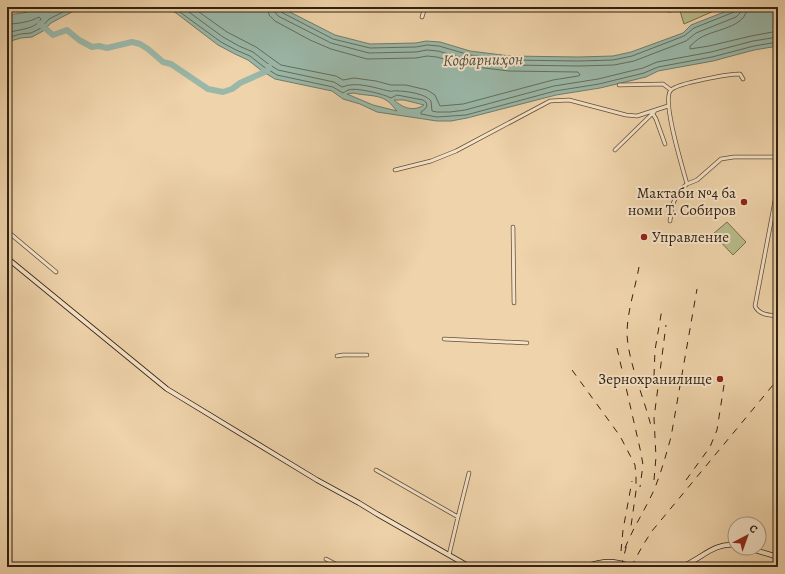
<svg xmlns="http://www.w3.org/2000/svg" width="785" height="574" font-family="Alegreya,serif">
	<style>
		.green { fill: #b8bc8a; stroke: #756f4d }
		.water { fill: #9ab8a9; stroke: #707c6c; fill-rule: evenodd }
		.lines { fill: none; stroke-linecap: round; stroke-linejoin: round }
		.shore { stroke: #666d5c; stroke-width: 1 }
		.river { stroke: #9ab8a9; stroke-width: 6 }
		.street-casing { stroke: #614e36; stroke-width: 4.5 }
		.secondary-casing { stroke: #322210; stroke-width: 5.5 }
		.street { stroke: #f5e2c8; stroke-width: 3 }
		.secondary { stroke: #f5e2c8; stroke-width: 4 }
		.rail { stroke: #322210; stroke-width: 1; stroke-dasharray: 7 7; stroke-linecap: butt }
		.poi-dot { fill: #8f2418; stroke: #f5e2c8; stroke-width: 1.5 }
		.labels { text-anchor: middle; stroke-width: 4; stroke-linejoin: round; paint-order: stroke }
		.poi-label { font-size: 15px; fill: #322210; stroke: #f5e2c8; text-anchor: end }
		.water-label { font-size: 16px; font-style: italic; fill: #514f3e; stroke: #f5e2c8 }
	</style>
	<rect width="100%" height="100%" fill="#efd3aa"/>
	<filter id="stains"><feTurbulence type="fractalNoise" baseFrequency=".005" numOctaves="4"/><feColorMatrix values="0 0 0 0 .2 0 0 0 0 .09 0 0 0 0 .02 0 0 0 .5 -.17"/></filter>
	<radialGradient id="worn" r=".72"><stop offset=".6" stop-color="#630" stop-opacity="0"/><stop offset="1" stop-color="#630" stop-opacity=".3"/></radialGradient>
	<!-- green -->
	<path class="green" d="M 661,7 L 723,7 L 684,24 L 680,11 L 668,12 Z
		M 727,222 L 746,242 L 733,255 L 713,234 Z"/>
	<!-- water -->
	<path class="water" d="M 39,7 L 93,7 L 78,9 L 64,16 L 51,23 L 43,31 L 32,37 L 21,38 L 7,42 L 7,14 C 17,15 30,12 39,7 Z
		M 165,7 L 280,7 L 335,35 L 370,44 L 416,43 L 426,41 L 440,42 L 470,51 L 510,56 L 579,57 L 613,56 L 631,52 L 683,33 L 691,25 L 737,7 L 778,7 L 778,46 L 754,50 L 713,61 L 658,71 L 646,77 L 600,88 L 556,95 L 467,118 L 451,121 L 437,121 L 377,112 L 360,104 L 343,99 L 332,91 L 275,79 L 262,71 L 248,60 L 235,54 L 218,45 L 176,13 ZM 354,93 C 364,96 376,94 386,100 C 390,102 394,108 397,111 L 373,105 L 347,94 ZM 394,100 L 404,100 L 424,105 C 413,112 403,108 394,100 Z"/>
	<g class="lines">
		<!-- shore -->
		<path class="shore" d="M 173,7 L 221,42 L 236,50 L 250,56 L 264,67 L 277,75 L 333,87 L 343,93 C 345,92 346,91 348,90 C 355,87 384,94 391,98 L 397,95 L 423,100 L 426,102 L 427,106 L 425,109 L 421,112 L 421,114 L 437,117 L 466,115 L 555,91 L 599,84 L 644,73 L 658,67 L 712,57 L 754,46 L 778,42
			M 182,7 L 223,37 L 239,46 L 253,52 L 267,63 L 278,70 L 334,82 L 342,87 C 357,81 375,88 389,91 C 392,92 395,90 398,91 C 407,91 426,94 431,101 L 432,111 L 437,112 L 450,112 L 465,110 L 554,86 L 598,79 L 643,68 L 657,62 L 711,52 L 753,41 L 778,37
			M 192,7 L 227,32 L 256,47 L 281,65 L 336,76 L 343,80 L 354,78 L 376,81 L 391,85 L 406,85 L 427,90 L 435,95 L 440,106 L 463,104 L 553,80 L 578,76 L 580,75 L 578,72 L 509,71 L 468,66 L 437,57 L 427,56 L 416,58 L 367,59 L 331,49 L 310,40 L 275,21 L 269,15 L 268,7
			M 274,7 L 275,12 L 278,16 L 331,43 L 369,53 L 416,52 L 427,50 L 438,51 L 469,60 L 509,65 L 579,66 L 614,65 L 634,61 L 686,41 L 696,33 L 736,17 L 740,13 L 741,7
			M 279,7 L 281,12 L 333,39 L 370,48 L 416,47 L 427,45 L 439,46 L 470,55 L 510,60 L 579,61 L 613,60 L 632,56 L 684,36 L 694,28 L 734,12 L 736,7
			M 747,7 C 747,28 714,29 700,38 C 696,40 693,44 690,46 L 690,49 L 709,46 L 751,36 L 778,31
			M 7,24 C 17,24 30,22 39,17 L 41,19 C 35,30 18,29 7,33
			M 7,38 L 20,34 L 31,33 L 41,28 L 49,19 L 73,7"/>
		<!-- river -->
		<path class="river" d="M 40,24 L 53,35 L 67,30 L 79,40 L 92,47 L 99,46 L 107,48 L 132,42 L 140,44 L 148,49 L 163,62 L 171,64 L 208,89 L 223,92 L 232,89 L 240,83 L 267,71 L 269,67"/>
		<!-- street casing -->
		<g class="street-casing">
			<path id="street" d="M 422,17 L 425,7
				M 619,85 L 663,84 L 671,90
				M 653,114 L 656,119 L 665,144
				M 615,150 L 655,111
				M 395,170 L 431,161 L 456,151 L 550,101 L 569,100 L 626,115 L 637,116 L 668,106
				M 687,184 C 683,169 661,99 671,90 C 678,83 729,74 740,74 L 743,79
				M 778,185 L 755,306 C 759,315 769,315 778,316
				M 670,221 L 672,206 L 678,192 L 687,184 L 697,180 L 721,159 L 734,157 L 778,157
				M 513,227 L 514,303
				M 7,231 L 56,272
				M 444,339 L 527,343
				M 337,356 L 343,355 L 367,355
				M 376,470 L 458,517 L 469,473
				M 449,555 L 458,517
				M 326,559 L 341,567"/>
		</g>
		<!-- secondary casing -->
		<g class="secondary-casing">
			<path id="secondary" d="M 7,258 L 167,389 L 317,480 L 359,503 L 377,514 L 470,567
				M 748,548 L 778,557
				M 584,567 C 605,560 613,560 633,567
				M 681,567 C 700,560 714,542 735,545"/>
		</g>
		<!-- street -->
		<use href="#street" class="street"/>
		<!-- secondary -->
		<use href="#secondary" class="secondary"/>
		<!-- rail -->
		<path class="rail" d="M 639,267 C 635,289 627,312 627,334 C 628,361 644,398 651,426
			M 617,348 L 641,453 L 643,465 L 640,487
			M 572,370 L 620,436 L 635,465 L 636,478 L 636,491 L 631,526
			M 654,376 L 655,350 L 662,309
			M 654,480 L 656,457 L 654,418 L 666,325
			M 686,480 L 710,447 L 717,430 L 724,385
			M 625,548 C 633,528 645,510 654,490 C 661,473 666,455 671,437 L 697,289
			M 621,551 L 623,530 L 632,481
			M 621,567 L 627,544
			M 631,567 L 643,545 L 652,531 L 778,379"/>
	</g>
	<!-- markers -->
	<g class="poi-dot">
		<circle cx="744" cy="202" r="4"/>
		<circle cx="644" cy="237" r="4"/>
		<circle cx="720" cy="379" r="4"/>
	</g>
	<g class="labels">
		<!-- poi labels -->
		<g class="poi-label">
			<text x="736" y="198">Мактаби №4 ба<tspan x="736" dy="17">номи Т. Собиров</tspan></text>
			<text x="652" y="242" text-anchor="start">Управление</text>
			<text x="712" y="384">Зернохранилище</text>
		</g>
		<!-- water labels -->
		<g class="water-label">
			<text transform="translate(483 59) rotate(-1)" y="6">Кофарниҳон</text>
		</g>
	</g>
	<!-- margin -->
	<rect width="785" height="574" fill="none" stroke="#efd3aa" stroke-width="24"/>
	<rect x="8" y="8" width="769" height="558" fill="none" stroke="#322210" stroke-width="2"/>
	<rect x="12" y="12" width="761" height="550" fill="none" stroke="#322210"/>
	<!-- north arrow -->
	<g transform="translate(747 536) rotate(41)"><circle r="19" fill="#f5e2c8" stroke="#a7957e"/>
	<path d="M0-3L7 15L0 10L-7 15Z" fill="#8f2418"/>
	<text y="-6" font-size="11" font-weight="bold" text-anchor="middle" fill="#322210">С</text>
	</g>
	<rect width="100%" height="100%" filter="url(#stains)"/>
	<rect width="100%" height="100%" fill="url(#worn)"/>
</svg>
